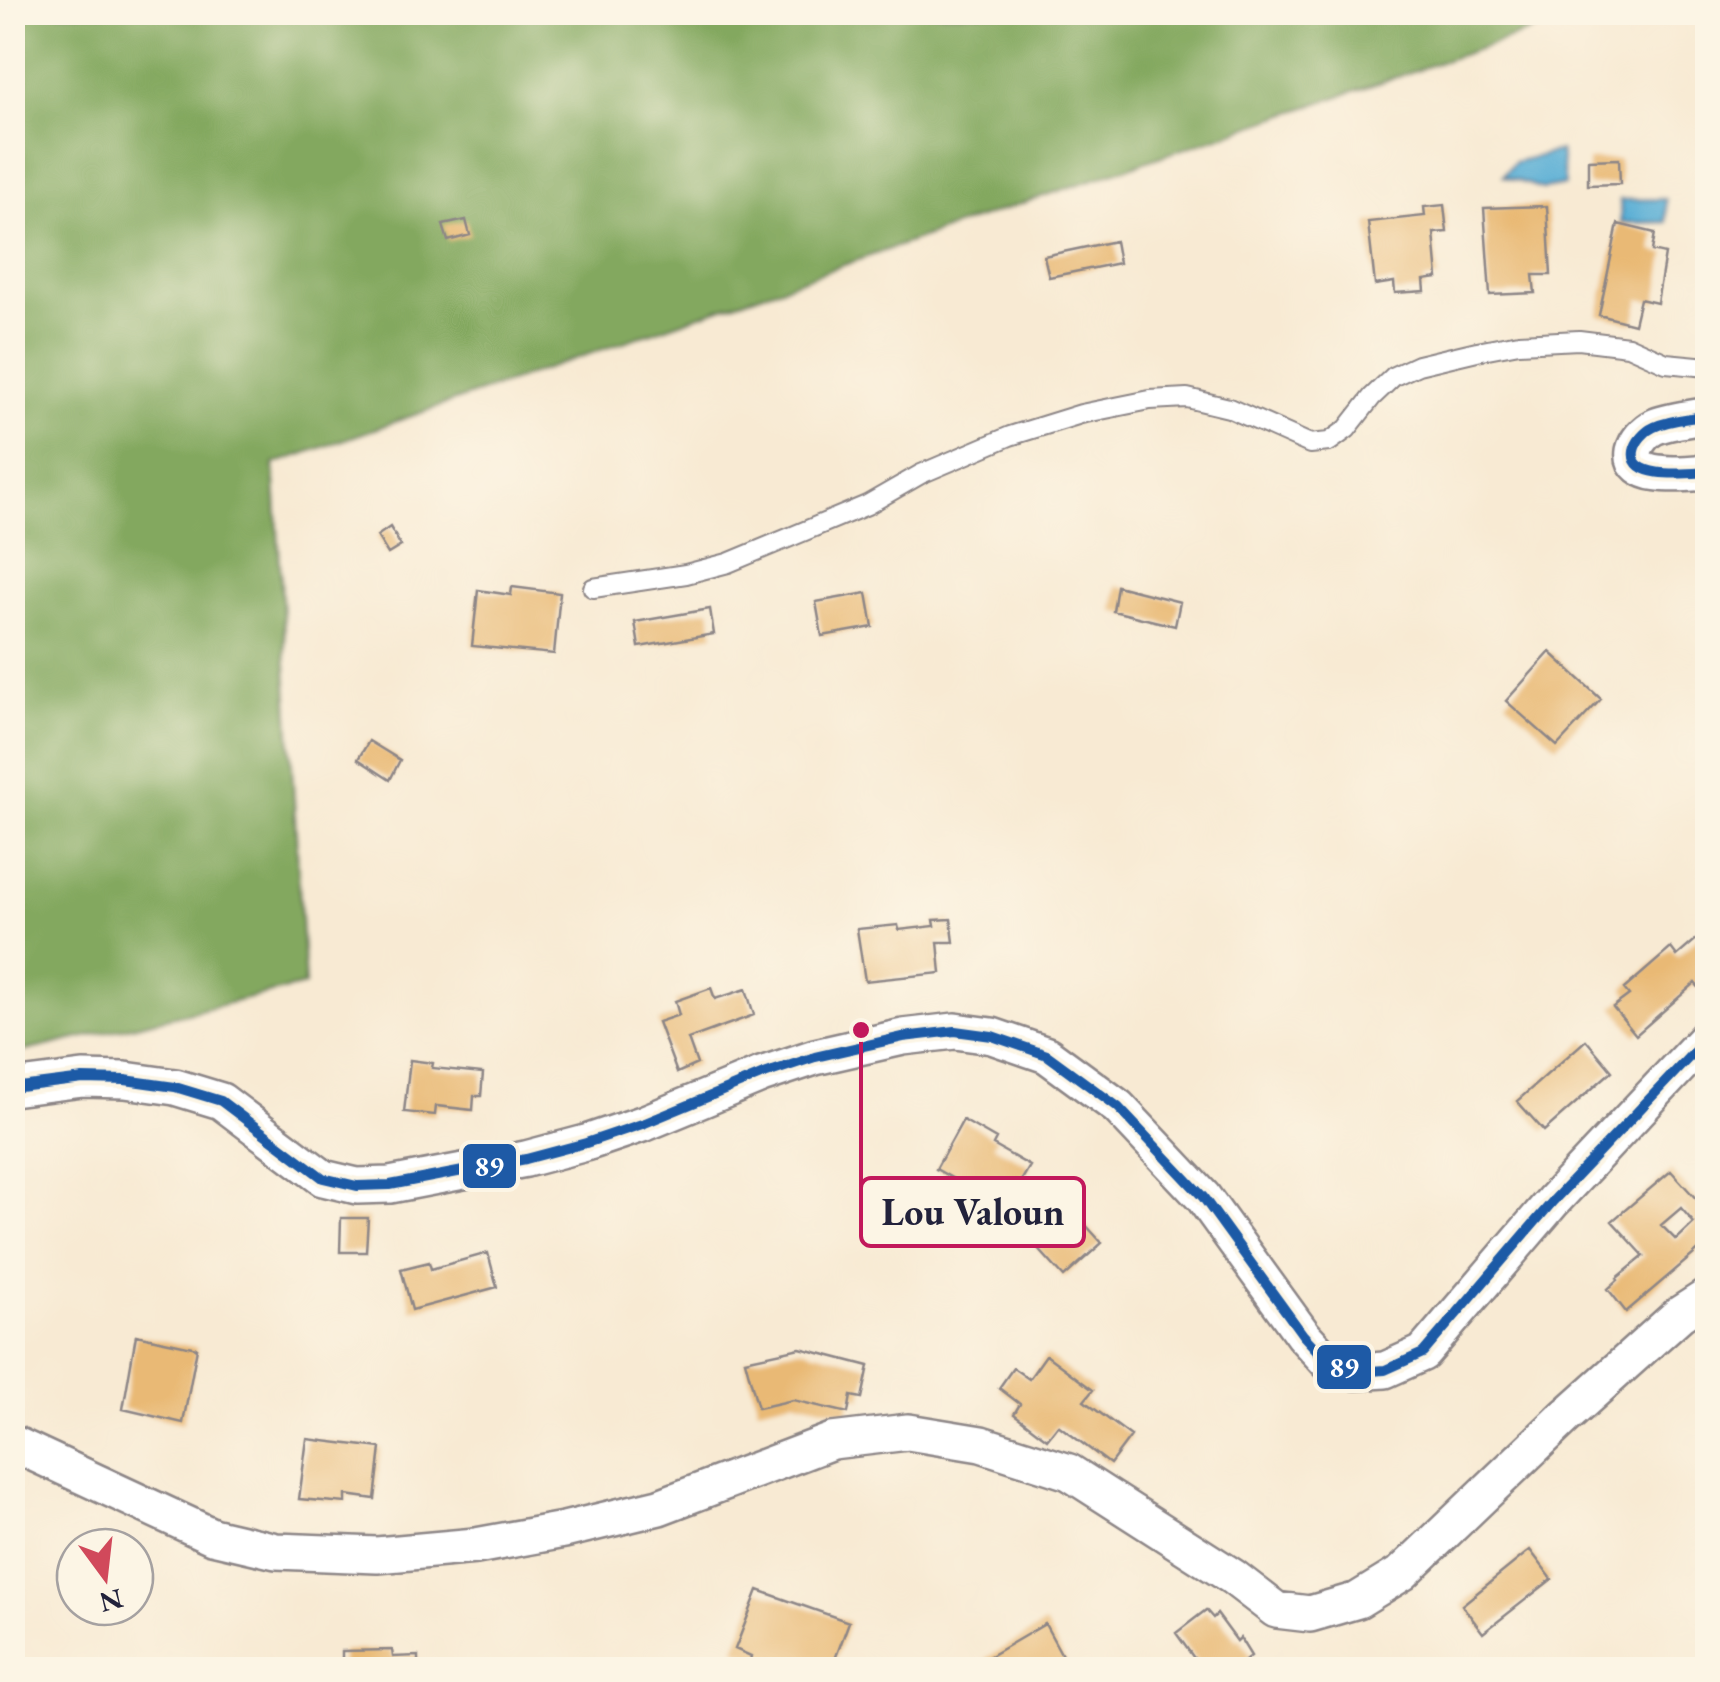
<svg xmlns="http://www.w3.org/2000/svg" width="1720" height="1682" font-family="'EB Garamond',serif">
	<style>
		.forest { fill: #83a85e; stroke: #52654c; stroke-width: 2.5 }
		.water { fill: #59aed5; stroke: #3e6888; stroke-width: 2.5 }
		.building { fill: #e9b975; fill-rule: evenodd }
		.lines { fill: none; stroke-linecap: round; stroke-linejoin: round }
		.lane-casing { stroke: #8d8687; stroke-width: 22 }
		.street-casing { stroke: #8d8687; stroke-width: 40 }
		.lane { stroke: #fff; stroke-width: 18 }
		.street { stroke: #fff; stroke-width: 35 }
		.bus-1-casing { stroke: #fcf5e5; stroke-width: 18 }
		.bus-1 { stroke: #1e5aa6; stroke-width: 10 }
		.leader { fill: none; stroke: #c2185b; stroke-width: 4 }
		.callout-dot { fill: #c2185b; stroke: #fcf5e5; stroke-width: 4 }
		.callout { fill: #fcf5e5; stroke: #c2185b; stroke-width: 4 }
		.callout-label { font-size: 38px; text-anchor: middle; font-weight: bold; fill: #22223b }
		.line-badge { stroke: #fcf5e5; stroke-width: 4 }
		.badge-label { font-size: 28px; text-anchor: middle; font-weight: bold; fill: #fff }
	</style>
	<rect width="100%" height="100%" fill="#fcf5e5"/>
	<filter id="ink" filterUnits="userSpaceOnUse"><feTurbulence type="fractalNoise" baseFrequency=".01" numOctaves="2"/><feDisplacementMap in="SourceGraphic" scale="20" xChannelSelector="R" yChannelSelector="G"/><feConvolveMatrix kernelMatrix="1 2 1 2 8 2 1 2 1" color-interpolation-filters="sRGB"/></filter>
	<filter id="wash" filterUnits="userSpaceOnUse"><feTurbulence type="fractalNoise" baseFrequency=".0048" numOctaves="4" result="noise"/><feDisplacementMap in="SourceGraphic" scale="40" xChannelSelector="R" yChannelSelector="G"/><feGaussianBlur stdDeviation="2.25" result="paint"/><feColorMatrix in="noise" values="0 0 0 0 0 0 0 0 0 0 0 0 0 0 0 0 0 1.4 0 .05"/><feComposite in="paint" operator="in"/></filter>
	<g filter="url(#wash)">
		<rect width="100%" height="100%" fill="#f8ead3"/>
		<!-- forest -->
		<path class="forest" d="M 12,13 L 1581,13 L 1579,15 L 964,223 L 274,464 L 305,985 L 13,1054 Z"/>
		<!-- water -->
		<path class="water" d="M 1560,151 L 1565,185 L 1543,189 L 1503,176 L 1514,162 Z
			M 1666,199 L 1666,222 L 1621,223 L 1620,200 Z"/>
		<g id="blocks">
			<!-- building -->
			<path class="building" d="M 1619,159 L 1620,184 L 1588,185 L 1588,160 Z
				M 1444,205 L 1447,232 L 1434,233 L 1438,278 L 1424,280 L 1425,291 L 1395,293 L 1394,282 L 1375,285 L 1368,222 L 1425,216 L 1424,207 Z
				M 1547,206 L 1551,275 L 1533,275 L 1535,293 L 1490,295 L 1484,208 Z
				M 466,220 L 470,235 L 448,241 L 443,225 Z
				M 1618,224 L 1655,233 L 1652,251 L 1665,254 L 1657,303 L 1640,299 L 1634,324 L 1599,315 Z
				M 1115,241 L 1119,263 L 1049,277 L 1044,256 Z
				M 390,527 L 401,546 L 388,554 L 377,536 Z
				M 1117,586 L 1180,602 L 1175,626 L 1113,611 Z
				M 512,587 L 560,593 L 554,654 L 472,646 L 478,590 L 511,595 Z
				M 867,593 L 873,627 L 822,636 L 816,602 Z
				M 710,609 L 714,634 L 639,647 L 635,622 Z
				M 1550,652 L 1601,699 L 1557,746 L 1506,701 Z
				M 369,741 L 400,760 L 390,780 L 358,759 Z
				M 951,919 L 954,942 L 938,942 L 941,973 L 865,981 L 857,929 L 898,925 L 899,930 L 935,926 L 934,920 Z
				M 1700,936 L 1708,945 L 1708,987 L 1702,991 L 1695,983 L 1636,1035 L 1613,1007 L 1629,995 L 1624,989 L 1671,948 L 1677,956 Z
				M 711,988 L 715,999 L 746,989 L 754,1015 L 688,1039 L 697,1064 L 677,1073 L 658,1022 L 679,1015 L 675,1001 Z
				M 1586,1040 L 1612,1071 L 1544,1131 L 1517,1101 Z
				M 410,1060 L 433,1063 L 432,1068 L 483,1073 L 481,1096 L 474,1096 L 473,1110 L 436,1106 L 435,1115 L 404,1112 Z
				M 963,1120 L 996,1139 L 993,1145 L 1030,1166 L 1005,1208 L 936,1169 Z
				M 1671,1171 L 1708,1212 L 1708,1242 L 1626,1312 L 1608,1289 L 1618,1280 L 1617,1278 L 1644,1256 L 1612,1221 ZM 1681,1208 L 1694,1223 L 1676,1240 L 1661,1225 Z
				M 1059,1185 L 1079,1208 L 1073,1211 L 1102,1243 L 1064,1277 L 1016,1224 Z
				M 341,1218 L 368,1218 L 366,1252 L 340,1252 Z
				M 488,1253 L 497,1287 L 412,1310 L 401,1269 L 429,1262 L 431,1269 Z
				M 136,1335 L 197,1348 L 183,1423 L 123,1409 Z
				M 800,1348 L 869,1366 L 862,1398 L 851,1396 L 848,1413 L 793,1400 L 758,1408 L 745,1360 Z
				M 1046,1355 L 1093,1390 L 1084,1401 L 1131,1436 L 1110,1464 L 1058,1425 L 1047,1439 L 1014,1414 L 1020,1404 L 999,1388 L 1013,1368 L 1029,1379 Z
				M 307,1439 L 381,1448 L 375,1499 L 346,1495 L 346,1503 L 299,1499 Z
				M 1530,1550 L 1552,1579 L 1483,1633 L 1462,1605 Z
				M 758,1590 L 849,1622 L 834,1662 L 838,1663 L 835,1670 L 759,1670 L 749,1666 L 751,1656 L 735,1649 Z
				M 1206,1610 L 1213,1618 L 1217,1614 L 1237,1641 L 1240,1638 L 1251,1656 L 1234,1670 L 1212,1670 L 1208,1663 L 1201,1668 L 1176,1633 Z
				M 1045,1624 L 1070,1670 L 991,1670 L 985,1659 Z
				M 392,1650 L 393,1657 L 418,1656 L 418,1670 L 342,1670 L 342,1651 Z"/>
		</g>
	</g>
	<g filter="url(#ink)">
		<use href="#blocks" fill-opacity="0" stroke="#8d8687" stroke-width="2.5"/>
		<g class="lines">
			<!-- lane casing -->
			<g class="lane-casing">
				<path id="lane" d="M 593,588 L 686,574 L 728,563 L 867,505 L 921,474 L 1010,436 L 1081,414 L 1150,400 L 1187,398 L 1229,408 L 1310,444 L 1329,442 L 1347,429 L 1372,397 L 1394,376 L 1418,365 L 1477,351 L 1519,343 L 1579,340 L 1628,346 L 1666,363 L 1708,367"/>
			</g>
			<!-- street casing -->
			<g class="street-casing">
				<path id="street" d="M 1708,415 C 1691,419 1669,420 1654,427 C 1645,431 1636,442 1634,451 C 1629,482 1690,473 1708,472
					M 12,1088 L 83,1079 L 125,1080 L 175,1087 L 221,1101 L 323,1178 L 357,1186 L 390,1185 L 526,1159 L 586,1143 L 645,1123 L 761,1075 L 815,1057 L 903,1037 L 955,1031 L 992,1036 L 1047,1055 L 1118,1107 L 1203,1197 L 1303,1335 L 1327,1361 L 1356,1372 L 1385,1370 L 1423,1353 L 1553,1201 L 1708,1036
					M 12,1443 L 212,1536 L 276,1551 L 377,1555 L 476,1546 L 564,1530 L 659,1507 L 832,1441 L 908,1432 L 981,1444 L 1069,1472 L 1233,1577 L 1276,1610 L 1310,1614 L 1358,1600 L 1402,1573 L 1565,1417 L 1680,1314 L 1708,1296"/>
			</g>
			<!-- lane -->
			<use href="#lane" class="lane"/>
			<!-- street -->
			<use href="#street" class="street"/>
			<!-- bus-1 casing -->
			<g class="bus-1-casing">
				<path id="bus-1" d="M 1708,415 C 1690,419 1670,419 1654,427 C 1645,431 1636,441 1634,451 C 1629,481 1690,473 1708,472
					M 12,1088 L 83,1079 L 125,1080 L 175,1087 L 221,1101 L 323,1178 L 357,1186 L 390,1185 L 526,1159 L 586,1143 L 645,1123 L 761,1075 L 815,1057 L 903,1037 L 955,1031 L 992,1036 L 1047,1055 L 1118,1107 L 1203,1197 L 1303,1335 L 1327,1361 L 1356,1372 L 1385,1370 L 1423,1353 L 1553,1201 L 1708,1037"/>
			</g>
			<!-- bus-1 -->
			<use href="#bus-1" class="bus-1"/>
		</g>
	</g>
	<!-- callouts -->
	<path class="leader" d="M861 1030L861 1212"/>
	<circle class="callout-dot" cx="861" cy="1030" r="10"/>
	<rect class="callout" x="861" y="1178" width="223" height="68" rx="10"/>
	<g class="callout-label">
		<text x="973" y="1225">Lou Valoun</text>
	</g>
	<g class="line-badge">
		<rect x="461" y="1142" width="57" height="48" rx="10" fill="#1e5aa6"/>
		<rect x="1315" y="1343" width="58" height="48" rx="10" fill="#1e5aa6"/>
	</g>
	<g class="badge-label">
		<text x="489" y="1176">89</text>
		<text x="1344" y="1377">89</text>
	</g>
	<!-- margin -->
	<rect width="1720" height="1682" fill="none" stroke="#fcf5e5" stroke-width="50"/>
	<!-- north arrow -->
	<g transform="translate(105 1577) rotate(165)"><circle r="48" fill="#fcf5e5" stroke="#a5a1a1" stroke-width="2.5"/>
	<path d="M0-8L18 38L0 25L-18 38Z" fill="#d1495b"/>
	<text y="-15" font-size="28" font-weight="bold" text-anchor="middle" fill="#22223b">N</text>
	</g>
</svg>
